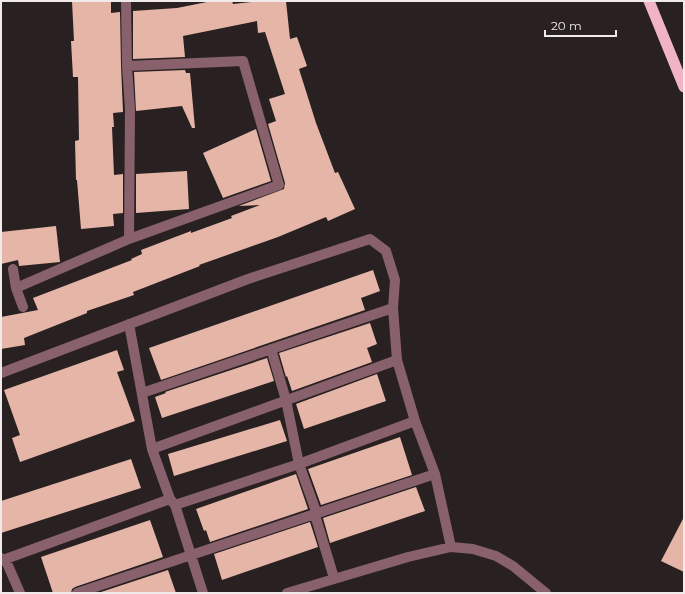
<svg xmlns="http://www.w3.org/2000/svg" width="685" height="594" font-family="Montserrat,sans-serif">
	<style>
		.building { fill: #e5b6a7 }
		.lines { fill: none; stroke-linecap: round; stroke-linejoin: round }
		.minor { stroke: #88616c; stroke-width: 10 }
		.trunk { stroke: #f0b4c5; stroke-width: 11 }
	</style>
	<rect width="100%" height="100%" fill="#292121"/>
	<!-- building -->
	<path class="building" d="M 72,1 L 111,1 L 111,13 L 120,12 L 121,66 L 123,112 L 113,113 L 114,127 L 112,127 L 114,175 L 123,174 L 123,213 L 113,214 L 114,226 L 81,229 L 77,180 L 76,180 L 75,141 L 79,140 L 78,77 L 73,77 L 71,41 L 74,41 Z
		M 212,1 L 232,1 L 233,4 L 261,1 L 286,1 L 290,39 L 297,37 L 307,66 L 299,69 L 316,123 L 335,173 L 338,172 L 355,209 L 328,221 L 326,217 L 278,237 L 199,265 L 200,266 L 133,292 L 134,295 L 87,311 L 87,313 L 24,338 L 25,345 L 1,349 L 1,317 L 38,310 L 33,298 L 132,260 L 131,259 L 142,254 L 141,250 L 191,231 L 191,233 L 232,218 L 231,216 L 260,205 L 239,206 L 284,189 L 285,183 L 268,124 L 276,121 L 269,99 L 285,94 L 265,32 L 258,33 L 257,21 L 183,36 L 185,57 L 133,59 L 133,11 L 177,8 Z
		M 185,70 L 186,73 L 190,73 L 195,128 L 192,128 L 182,106 L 136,111 L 134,72 Z
		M 256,129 L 271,181 L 223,198 L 203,153 Z
		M 187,171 L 189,209 L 136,213 L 136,174 Z
		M 56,226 L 60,262 L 19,266 L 18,260 L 1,264 L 1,232 Z
		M 373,270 L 380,291 L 361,298 L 365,310 L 161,380 L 149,348 Z
		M 370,323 L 377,344 L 367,348 L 372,362 L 292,391 L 287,376 L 286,377 L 279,353 Z
		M 117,350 L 124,370 L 117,372 L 135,421 L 20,462 L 12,438 L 20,435 L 4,390 Z
		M 267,358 L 274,381 L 162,418 L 155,397 L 166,393 L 165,392 Z
		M 377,374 L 386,401 L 304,429 L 296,404 Z
		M 280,420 L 287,441 L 174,476 L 168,454 Z
		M 400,437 L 412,475 L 321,505 L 308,469 Z
		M 131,459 L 141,488 L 1,533 L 1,501 Z
		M 296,474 L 308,509 L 210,542 L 206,530 L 204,531 L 196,509 Z
		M 416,487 L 425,511 L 330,543 L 323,518 Z
		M 684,517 L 684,572 L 661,561 Z
		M 150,520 L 163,557 L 75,587 L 72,589 L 71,593 L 53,593 L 41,557 Z
		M 310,522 L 318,547 L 222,580 L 214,554 Z
		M 168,570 L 176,593 L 98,593 Z"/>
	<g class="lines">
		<!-- minor -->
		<path class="minor" d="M 127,66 L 243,61 L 279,185 L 129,239
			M 13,269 L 16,288 L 129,239 L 130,109 L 127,66 L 126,1
			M 16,288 L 23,307
			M 129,324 L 152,449 L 170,499 L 175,505 L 203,593
			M 271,349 L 286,400 L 299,464 L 317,514
			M 1,373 L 248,279 L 370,239 L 386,251 L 395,280 L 393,308 L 397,360 L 415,421 L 435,474 L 451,547
			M 142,393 L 393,308
			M 152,449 L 397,360
			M 175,505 L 299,464 L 415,421
			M 315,515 L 334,578
			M 1,558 L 7,563 L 20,593
			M 3,560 L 170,499
			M 77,593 L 435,474
			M 287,593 L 408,557 L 451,547 L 473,549 L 496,556 L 513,566 L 546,593"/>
		<!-- trunk -->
		<path class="trunk" d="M 649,1 L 684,87"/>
	</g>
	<!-- border -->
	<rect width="685" height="594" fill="none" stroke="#f0eaea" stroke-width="4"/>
	<!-- scale -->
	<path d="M545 30v6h71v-6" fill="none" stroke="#f0eaea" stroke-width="2"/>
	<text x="551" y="30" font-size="12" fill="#f0eaea" stroke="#292121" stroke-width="3" paint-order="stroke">20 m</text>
</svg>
